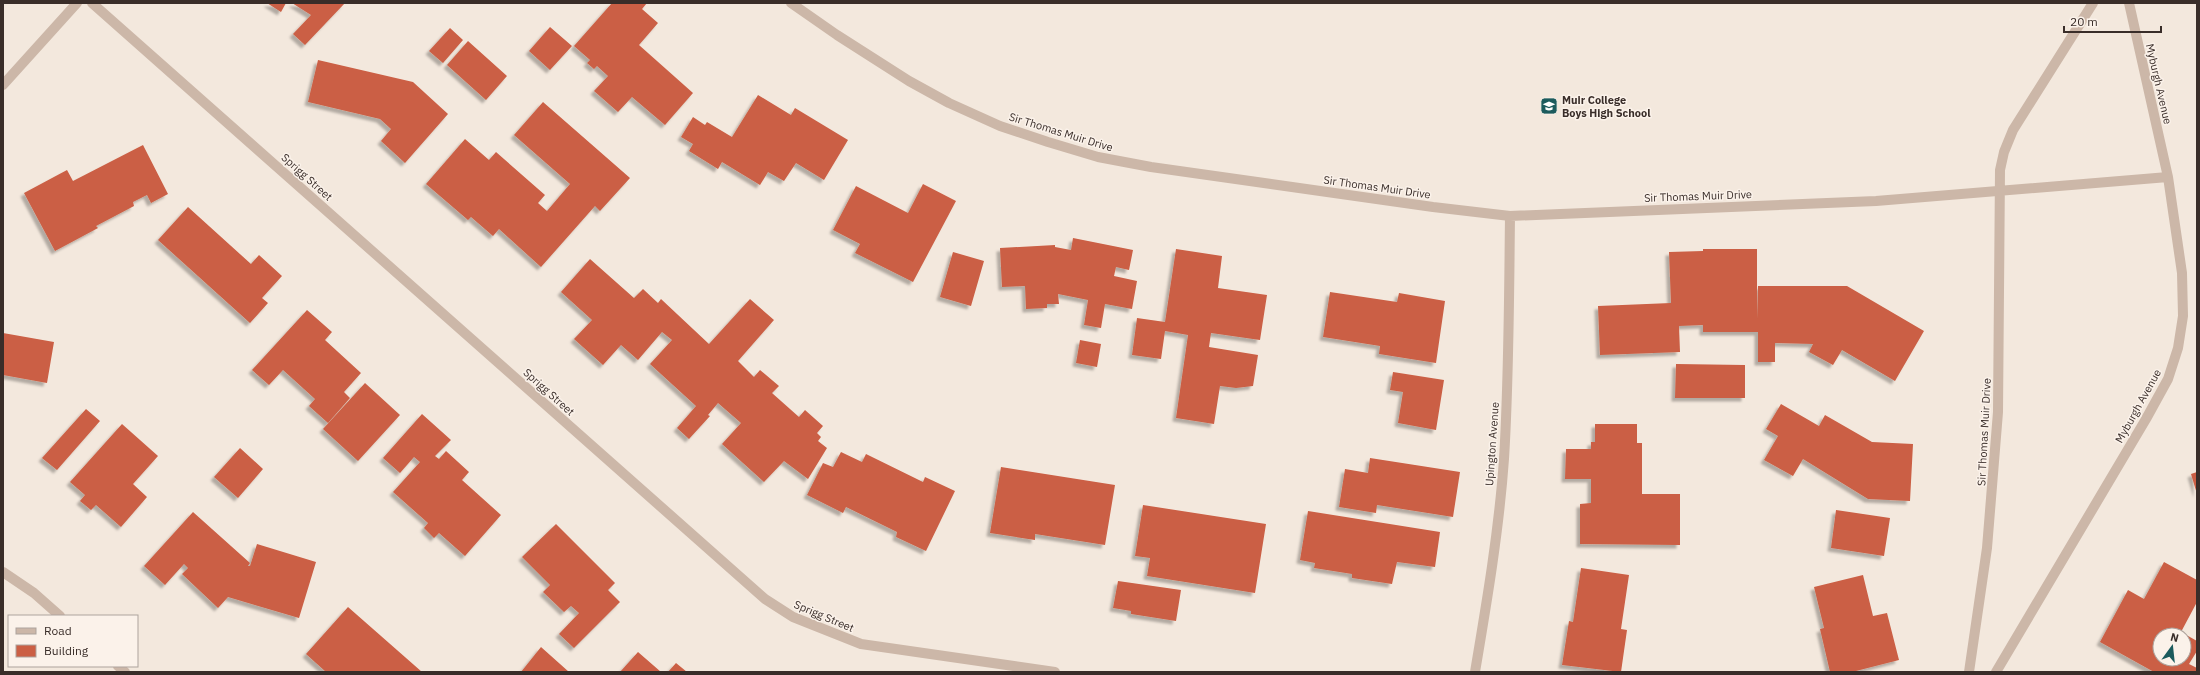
<svg xmlns="http://www.w3.org/2000/svg" width="2200" height="675" font-family="'IBM Plex Sans',sans-serif">
	<style>
		.building { fill: #cb5f44; fill-rule: evenodd; filter: url(#shadow) }
		.lines { fill: none; stroke-linecap: round; stroke-linejoin: round }
		.street { stroke: #ccb7a8; stroke-width: 10 }
		.labels { text-anchor: middle; stroke-width: 3; stroke-linejoin: round; paint-order: stroke }
		.street-label { font-size: 11px; fill: #392d29; stroke: #fbf2ea }
		.poi-label { font-size: 11px; font-weight: bold; fill: #392d29; stroke: #fbf2ea; text-anchor: start }
	</style>
	<defs>
		<filter id="shadow"><feDropShadow dx="-3.5" dy="3.5" stdDeviation="1" flood-color="#0004"/></filter>
	</defs>
	<rect width="100%" height="100%" fill="#f3e8dd"/>
	<!-- building -->
	<path class="building" d="M 267,3 L 286,3 L 281,12 Z
		M 292,3 L 345,3 L 305,45 L 293,34 L 311,15 Z
		M 612,3 L 647,3 L 642,9 L 658,23 L 639,45 L 693,93 L 665,125 L 632,97 L 618,112 L 594,91 L 608,76 L 597,66 L 594,69 L 587,63 L 590,60 L 574,46 Z
		M 550,27 L 572,46 L 550,70 L 529,51 Z
		M 450,28 L 463,40 L 443,63 L 429,51 Z
		M 468,41 L 507,76 L 486,100 L 447,65 Z
		M 318,60 L 413,82 L 448,114 L 405,163 L 381,141 L 391,129 L 380,119 L 308,102 Z
		M 758,95 L 791,115 L 795,108 L 848,140 L 824,180 L 796,163 L 784,181 L 768,172 L 760,185 L 722,162 L 718,169 L 689,151 L 693,144 L 681,137 L 693,117 L 705,125 L 707,122 L 732,137 Z
		M 543,102 L 630,178 L 600,211 L 595,206 L 541,267 L 499,229 L 493,236 L 471,217 L 468,220 L 426,184 L 465,139 L 489,160 L 496,152 L 545,195 L 538,203 L 547,211 L 570,184 L 514,135 Z
		M 143,145 L 168,194 L 151,203 L 147,195 L 133,202 L 134,206 L 96,226 L 98,228 L 55,251 L 24,193 L 67,170 L 73,181 Z
		M 923,184 L 956,201 L 913,282 L 855,253 L 860,244 L 833,230 L 856,186 L 908,213 Z
		M 188,207 L 251,264 L 259,255 L 282,276 L 262,298 L 268,303 L 250,323 L 158,240 Z
		M 1073,238 L 1133,250 L 1129,270 L 1116,267 L 1114,276 L 1137,281 L 1132,309 L 1105,304 L 1101,328 L 1084,325 L 1088,300 L 1058,294 L 1059,304 L 1047,304 L 1047,308 L 1026,309 L 1025,286 L 1002,287 L 1000,248 L 1055,245 L 1055,247 L 1071,250 Z
		M 1176,249 L 1222,256 L 1218,288 L 1267,295 L 1260,340 L 1211,333 L 1209,347 L 1258,355 L 1253,386 L 1236,388 L 1220,386 L 1214,424 L 1176,418 L 1188,335 L 1165,331 L 1161,359 L 1132,355 L 1137,318 L 1165,322 Z
		M 1703,249 L 1757,249 L 1757,319 L 1758,286 L 1847,286 L 1924,331 L 1895,381 L 1842,350 L 1833,365 L 1809,352 L 1813,344 L 1775,343 L 1775,362 L 1758,362 L 1758,332 L 1703,332 L 1703,325 L 1679,326 L 1680,352 L 1600,355 L 1598,306 L 1671,303 L 1669,252 L 1703,251 Z
		M 953,252 L 984,261 L 971,306 L 940,297 Z
		M 590,259 L 634,298 L 643,289 L 658,303 L 661,299 L 709,344 L 750,299 L 774,320 L 738,361 L 754,377 L 760,370 L 779,386 L 772,393 L 799,417 L 805,410 L 823,426 L 817,433 L 821,437 L 818,441 L 827,448 L 808,479 L 784,461 L 764,482 L 722,444 L 741,423 L 718,403 L 708,415 L 710,416 L 689,439 L 677,428 L 696,406 L 650,364 L 672,340 L 662,332 L 638,360 L 621,345 L 603,365 L 574,339 L 592,320 L 561,292 Z
		M 1330,292 L 1397,302 L 1399,293 L 1445,301 L 1436,363 L 1379,354 L 1380,346 L 1323,337 Z
		M 307,310 L 332,332 L 325,340 L 361,373 L 344,392 L 350,398 L 328,423 L 309,406 L 315,399 L 283,370 L 269,385 L 252,370 Z
		M 3,333 L 54,342 L 47,383 L 3,375 Z
		M 1080,340 L 1101,344 L 1097,367 L 1076,363 Z
		M 1676,364 L 1745,365 L 1745,398 L 1675,398 Z
		M 1393,372 L 1444,380 L 1436,430 L 1398,423 L 1403,392 L 1390,390 Z
		M 365,383 L 400,415 L 358,461 L 323,429 Z
		M 1781,404 L 1819,426 L 1825,415 L 1872,442 L 1913,444 L 1910,501 L 1868,499 L 1803,459 L 1793,476 L 1764,460 L 1778,436 L 1766,429 Z
		M 86,409 L 100,421 L 57,470 L 42,458 Z
		M 422,414 L 451,440 L 435,456 L 439,459 L 446,451 L 469,472 L 462,480 L 501,515 L 465,556 L 439,533 L 434,538 L 424,528 L 428,523 L 393,492 L 420,462 L 414,457 L 400,473 L 383,458 Z
		M 122,424 L 158,456 L 133,484 L 147,497 L 121,527 L 96,505 L 91,510 L 80,501 L 85,495 L 70,482 Z
		M 1595,424 L 1637,424 L 1637,443 L 1642,443 L 1642,494 L 1680,494 L 1680,545 L 1580,544 L 1580,504 L 1591,503 L 1591,479 L 1565,479 L 1566,449 L 1591,449 L 1591,442 L 1595,442 Z
		M 240,448 L 263,469 L 238,498 L 214,477 Z
		M 841,452 L 862,462 L 866,454 L 923,482 L 925,477 L 955,491 L 926,551 L 896,537 L 897,532 L 846,507 L 843,513 L 807,495 L 823,463 L 833,467 Z
		M 1370,458 L 1460,472 L 1453,517 L 1377,505 L 1376,513 L 1339,507 L 1345,469 L 1368,473 Z
		M 1001,467 L 1115,485 L 1105,545 L 1035,534 L 1035,540 L 990,533 Z
		M 2197,472 L 2197,494 L 2191,474 Z
		M 1143,505 L 1266,524 L 1255,593 L 1147,576 L 1150,558 L 1135,556 Z
		M 1836,510 L 1890,518 L 1884,556 L 1831,548 Z
		M 1308,511 L 1440,532 L 1435,567 L 1397,562 L 1392,584 L 1352,578 L 1352,574 L 1314,568 L 1315,563 L 1300,560 Z
		M 193,512 L 250,563 L 248,566 L 250,566 L 257,544 L 316,562 L 299,618 L 228,597 L 218,608 L 182,574 L 188,568 L 184,564 L 165,585 L 144,566 Z
		M 556,524 L 615,583 L 608,590 L 620,602 L 574,648 L 559,634 L 579,613 L 571,606 L 564,612 L 543,592 L 550,585 L 522,557 Z
		M 2164,562 L 2197,580 L 2197,602 L 2181,632 L 2197,641 L 2197,651 L 2189,664 L 2197,668 L 2197,672 L 2154,672 L 2100,642 L 2128,590 L 2144,599 ZM 2160,635 L 2184,635 L 2184,659 L 2160,659 Z
		M 1581,568 L 1629,575 L 1621,629 L 1627,630 L 1621,672 L 1562,665 L 1569,621 L 1573,622 Z
		M 1863,575 L 1873,616 L 1887,613 L 1899,660 L 1852,672 L 1830,672 L 1820,629 L 1824,628 L 1814,587 Z
		M 1118,581 L 1181,590 L 1176,621 L 1131,614 L 1131,611 L 1113,608 Z
		M 348,607 L 422,672 L 326,672 L 306,654 Z
		M 541,647 L 569,672 L 521,672 Z
		M 638,652 L 661,672 L 620,672 Z
		M 676,663 L 687,672 L 668,672 Z"/>
	<g class="lines">
		<!-- street -->
		<path class="street" d="M 92,3 L 765,599 L 793,617 L 861,644 L 1055,672
			M 791,3 L 837,35 L 909,81 L 949,103 L 1000,126 L 1048,142 L 1098,157 L 1151,167 L 1433,207 L 1510,216 L 1876,201 L 2168,177
			M 3,85 L 77,3
			M 3,572 L 34,593 L 60,616
			M 118,666 L 125,672
			M 1475,672 C 1487,601 1499,530 1504,459 C 1509,378 1509,297 1510,216
			M 1969,672 L 1987,548 L 1998,412 L 2000,170 L 2004,152 L 2013,130 L 2093,3
			M 1996,672 L 2146,419 L 2168,379 L 2178,348 L 2183,316 L 2182,273 L 2168,177 L 2129,3"/>
	</g>
	<!-- icons -->
	<defs>
		<g id="school-square" transform="scale(0.9)"><rect x="-9" y="-9" width="18" height="18" rx="4" fill="#1c5b5d" stroke="#fbf2ea"/><path d="M0-5L7-2L0 1L-7-2ZM-4 1L0 2.5L4 1V4Q0 6-4 4Z" fill="#fff"/></g>
	</defs>
	<g fill-rule="evenodd">
		<use href="#school-square" x="1549" y="106"/>
	</g>
	<g class="labels">
		<!-- street labels -->
		<g class="street-label">
			<text transform="translate(2159 84) rotate(77)" y="4">Myburgh Avenue</text>
			<text transform="translate(1061 132) rotate(17)" y="4">Sir Thomas Muir Drive</text>
			<text transform="translate(307 177) rotate(42)" y="4">Sprigg Street</text>
			<text transform="translate(1377 187) rotate(8)" y="4">Sir Thomas Muir Drive</text>
			<text transform="translate(1698 196) rotate(-2)" y="4">Sir Thomas Muir Drive</text>
			<text transform="translate(549 392) rotate(42)" y="4">Sprigg Street</text>
			<text transform="translate(2138 406) rotate(-61)" y="4">Myburgh Avenue</text>
			<text transform="translate(1984 432) rotate(-87)" y="4">Sir Thomas Muir Drive</text>
			<text transform="translate(1492 444) rotate(-86)" y="4">Upington Avenue</text>
			<text transform="translate(824 616) rotate(23)" y="4">Sprigg Street</text>
		</g>
		<!-- poi labels -->
		<g class="poi-label">
			<text x="1562" y="104">Muir College<tspan x="1562" dy="13">Boys High School</tspan></text>
		</g>
	</g>
	<!-- border -->
	<rect width="2200" height="675" fill="none" stroke="#392d29" stroke-width="8"/>
	<!-- legend -->
	<rect x="8" y="615" width="130" height="52" fill="#fbf2ea" stroke="#ada39d"/>
	<rect x="16" y="628" width="20" height="6" fill="#ccb7a8" stroke="#ada39d"/>
	<text x="44" y="635" font-size="12" fill="#392d29">Road</text>
	<rect x="16" y="645" width="20" height="12" fill="#cb5f44" stroke="#ada39d"/>
	<text x="44" y="655" font-size="12" fill="#392d29">Building</text>
	<!-- north arrow -->
	<g transform="translate(2172 647) rotate(15)"><circle r="19" fill="#fbf2ea" stroke="#ada39d"/>
	<path d="M0-3L7 15L0 10L-7 15Z" fill="#1c5b5d"/>
	<text y="-6" font-size="11" font-weight="bold" text-anchor="middle" fill="#392d29">N</text>
	</g>
	<!-- scale -->
	<path d="M2064 26v6h97v-6" fill="none" stroke="#392d29" stroke-width="2"/>
	<text x="2070" y="26" font-size="12" fill="#392d29" stroke="#fbf2ea" stroke-width="3" paint-order="stroke">20 m</text>
</svg>
